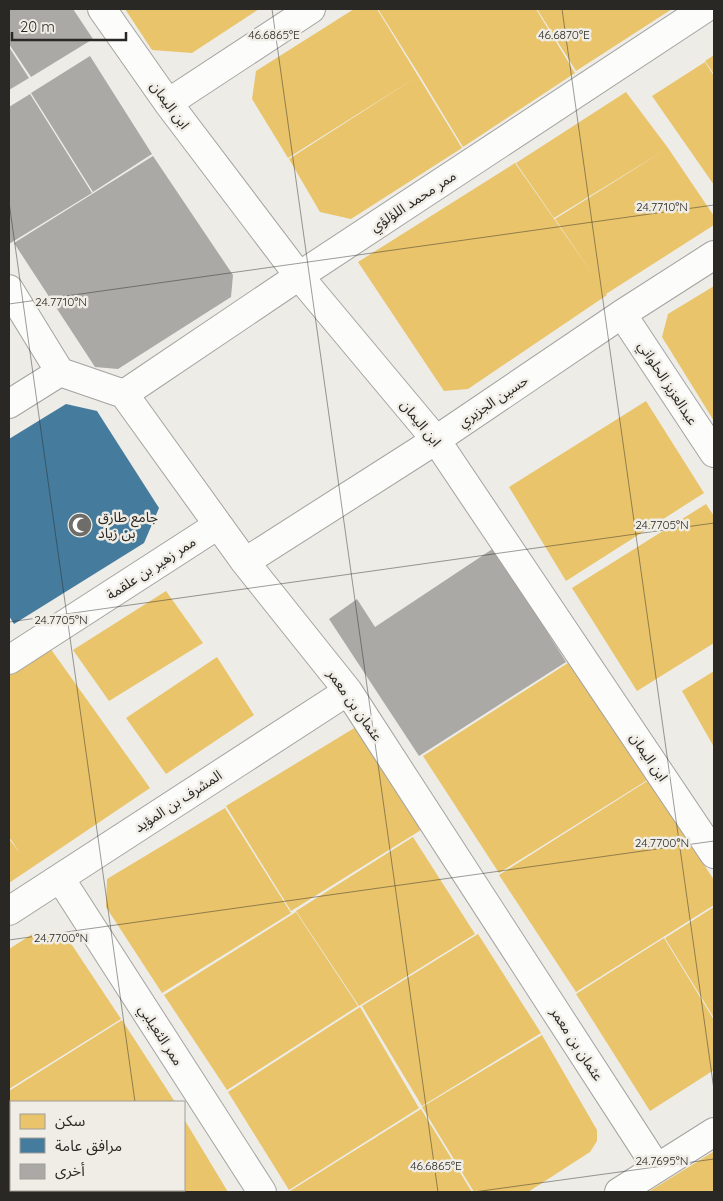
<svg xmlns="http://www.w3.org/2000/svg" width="723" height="1201" font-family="Quicksand,'Noto Sans Arabic',sans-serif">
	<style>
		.homes { fill: #e9c46a }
		.public { fill: #457b9d }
		.building { fill: #aaa9a6 }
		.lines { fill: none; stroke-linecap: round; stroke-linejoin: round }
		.minor-casing { stroke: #a4a3a0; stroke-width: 30 }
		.minor { stroke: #fcfcfb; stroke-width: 28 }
		.ticks { fill: none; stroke: #292825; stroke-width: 1; stroke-opacity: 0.45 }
		.labels { text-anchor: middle; stroke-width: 5; stroke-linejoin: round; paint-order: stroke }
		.street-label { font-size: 14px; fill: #292825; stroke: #efede5 }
		.poi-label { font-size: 14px; fill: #292825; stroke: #efede5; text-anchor: start }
		.ticks-label { font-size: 12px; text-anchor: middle; fill: #292825; stroke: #efede5; stroke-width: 5; stroke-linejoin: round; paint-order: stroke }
	</style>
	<rect width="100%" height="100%" fill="#edece7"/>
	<!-- homes -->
	<path class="homes" d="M 125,9 L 259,9 L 192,53 L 152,50 Z
		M 354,9 L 377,9 L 418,76 L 288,158 L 252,99 L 256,71 Z
		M 378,9 L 536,9 L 575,73 L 463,147 L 420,76 L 439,64 L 420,76 Z
		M 537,9 L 672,9 L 576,71 Z
		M 714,55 L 714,74 L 705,61 Z
		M 705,62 L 714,76 L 714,185 L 652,96 Z
		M 418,76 L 462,148 L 351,219 L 320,212 L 289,159 Z
		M 626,92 L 668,148 L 554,218 L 516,163 Z
		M 668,148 L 714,216 L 714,225 L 606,294 L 607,295 L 468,389 L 444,391 L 358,262 L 515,163 L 594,276 L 555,219 Z
		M 714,286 L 714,421 L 662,337 L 668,314 Z
		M 646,401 L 704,493 L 566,581 L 509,487 Z
		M 706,504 L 714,516 L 714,643 L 637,691 L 572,588 Z
		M 166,591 L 203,643 L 109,701 L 73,650 Z
		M 50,648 L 150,788 L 9,883 L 9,839 L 20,853 L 9,837 L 9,675 Z
		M 217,657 L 254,715 L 166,774 L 126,718 Z
		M 571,661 L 649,779 L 499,873 L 423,756 Z
		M 714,671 L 714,747 L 682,691 Z
		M 356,727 L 421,830 L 291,911 L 226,806 Z
		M 649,780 L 714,880 L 714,905 L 576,992 L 499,875 Z
		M 225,808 L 291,913 L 162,993 L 106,907 L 107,879 Z
		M 413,837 L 475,934 L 359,1006 L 296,911 Z
		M 714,907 L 714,1018 L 665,938 Z
		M 296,912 L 358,1006 L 227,1090 L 164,995 Z
		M 34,933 L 66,936 L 121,1019 L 9,1089 L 9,949 Z
		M 478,934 L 541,1033 L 422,1106 L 362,1006 Z
		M 664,938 L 714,1020 L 714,1070 L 650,1111 L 576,994 Z
		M 360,1007 L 419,1108 L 289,1190 L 228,1092 Z
		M 122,1020 L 175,1102 L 11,1102 L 9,1099 L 9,1091 Z
		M 542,1035 L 597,1130 L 597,1141 L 590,1152 L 528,1192 L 474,1192 L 422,1107 Z
		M 9,1103 L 11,1107 L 11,1190 L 61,1190 L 62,1192 L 9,1192 Z
		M 421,1109 L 472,1192 L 291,1192 L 290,1191 Z
		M 184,1119 L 228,1192 L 70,1192 L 74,1190 L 184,1190 Z
		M 713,1152 L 714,1155 L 714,1192 L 648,1192 Z"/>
	<!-- public -->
	<path class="public" d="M 66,404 L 97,411 L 159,508 L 144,543 L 14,624 L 9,616 L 9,439 Z"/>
	<!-- building -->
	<path class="building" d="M 9,9 L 73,9 L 93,39 L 31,77 L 9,44 Z
		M 9,47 L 29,78 L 9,90 Z
		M 90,56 L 152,154 L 93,192 L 31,93 Z
		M 30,94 L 92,193 L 9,244 L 9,107 Z
		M 153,156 L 233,275 L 231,297 L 118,369 L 95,367 L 14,243 Z
		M 494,548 L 566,662 L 419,756 L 329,619 L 357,599 L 375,627 Z"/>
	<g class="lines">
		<!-- minor casing -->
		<g class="minor-casing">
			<path id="minor" d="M 102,9 L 168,103 L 299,276 L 436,440 L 714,854
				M 168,103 L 311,9
				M 9,289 L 60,372 L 124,394 L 245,562 L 348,691 L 657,1168
				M 622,314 L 714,453
				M 124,394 L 299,276 L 704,9
				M 9,404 L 60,372
				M 245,562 L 436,440 L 622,314 L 714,255
				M 9,660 L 218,525
				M 60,878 L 262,1192
				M 9,911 L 348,691
				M 619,1192 L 714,1132"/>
		</g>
		<!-- minor -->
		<use href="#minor" class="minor"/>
	</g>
	<!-- ticks -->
	<path class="ticks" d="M 272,9 L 438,1192M 562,9 L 714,1090M 9,202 L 135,1102M 9,304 L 714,205M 9,622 L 714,523M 9,940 L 714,841M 148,1190 L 148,1192M 474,1192 L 714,1159"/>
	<!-- icons -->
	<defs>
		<g id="mosque-disc" transform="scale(1.25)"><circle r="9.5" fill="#6e6d69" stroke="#efede5"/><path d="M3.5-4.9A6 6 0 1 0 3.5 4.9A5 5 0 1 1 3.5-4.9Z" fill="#fff"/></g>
	</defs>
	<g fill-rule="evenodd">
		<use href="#mosque-disc" x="80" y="525"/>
	</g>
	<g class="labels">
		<!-- street labels -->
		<g class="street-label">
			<text transform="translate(170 105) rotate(54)" y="5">ابن اليمان</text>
			<text transform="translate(413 201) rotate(-33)" y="5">ممر محمد اللؤلؤي</text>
			<text transform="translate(668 383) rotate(57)" y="5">عبدالعزيز الحلواني</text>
			<text transform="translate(493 401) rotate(-34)" y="5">حسين الجزيري</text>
			<text transform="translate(421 423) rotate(51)" y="5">ابن اليمان</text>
			<text transform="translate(151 568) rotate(-33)" y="5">ممر زهير بن علقمة</text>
			<text transform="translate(355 705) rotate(55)" y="5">عثمان بن معمر</text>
			<text transform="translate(649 757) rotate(56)" y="5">ابن اليمان</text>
			<text transform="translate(178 801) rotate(-33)" y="5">المشرف بن المؤيد</text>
			<text transform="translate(161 1035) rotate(57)" y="5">ممر الثعيلبي</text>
			<text transform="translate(577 1044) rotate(57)" y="5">عثمان بن معمر</text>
		</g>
		<!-- poi labels -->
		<g class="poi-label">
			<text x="98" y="522">جامع طارق<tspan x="98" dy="16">بن زياد</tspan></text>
		</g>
	</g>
	<g class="ticks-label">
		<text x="274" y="39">46.6865°E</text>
		<text x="564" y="39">46.6870°E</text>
		<text x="662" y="211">24.7710°N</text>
		<text x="61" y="306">24.7710°N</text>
		<text x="662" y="529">24.7705°N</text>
		<text x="61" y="624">24.7705°N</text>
		<text x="662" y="847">24.7700°N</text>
		<text x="61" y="942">24.7700°N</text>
		<text x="662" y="1165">24.7695°N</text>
		<text x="436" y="1170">46.6865°E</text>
	</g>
	<!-- border -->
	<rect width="723" height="1201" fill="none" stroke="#292825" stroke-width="20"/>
	<!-- legend -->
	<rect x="10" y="1101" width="175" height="90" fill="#efede5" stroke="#a09e98"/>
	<rect x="20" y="1114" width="25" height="15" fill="#e9c46a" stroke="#a09e98"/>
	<text x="55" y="1126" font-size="15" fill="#292825">سكن</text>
	<rect x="20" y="1138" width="25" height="15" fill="#457b9d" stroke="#a09e98"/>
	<text x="55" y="1151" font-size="15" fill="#292825">مرافق عامة</text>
	<rect x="20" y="1164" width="25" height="15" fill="#aaa9a6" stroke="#a09e98"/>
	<text x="55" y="1176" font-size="15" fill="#292825">أخرى</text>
	<!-- scale -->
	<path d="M12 32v8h114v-8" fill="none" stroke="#292825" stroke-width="2.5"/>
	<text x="20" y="32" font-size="15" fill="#292825" stroke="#efede5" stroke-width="4" paint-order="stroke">20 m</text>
</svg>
